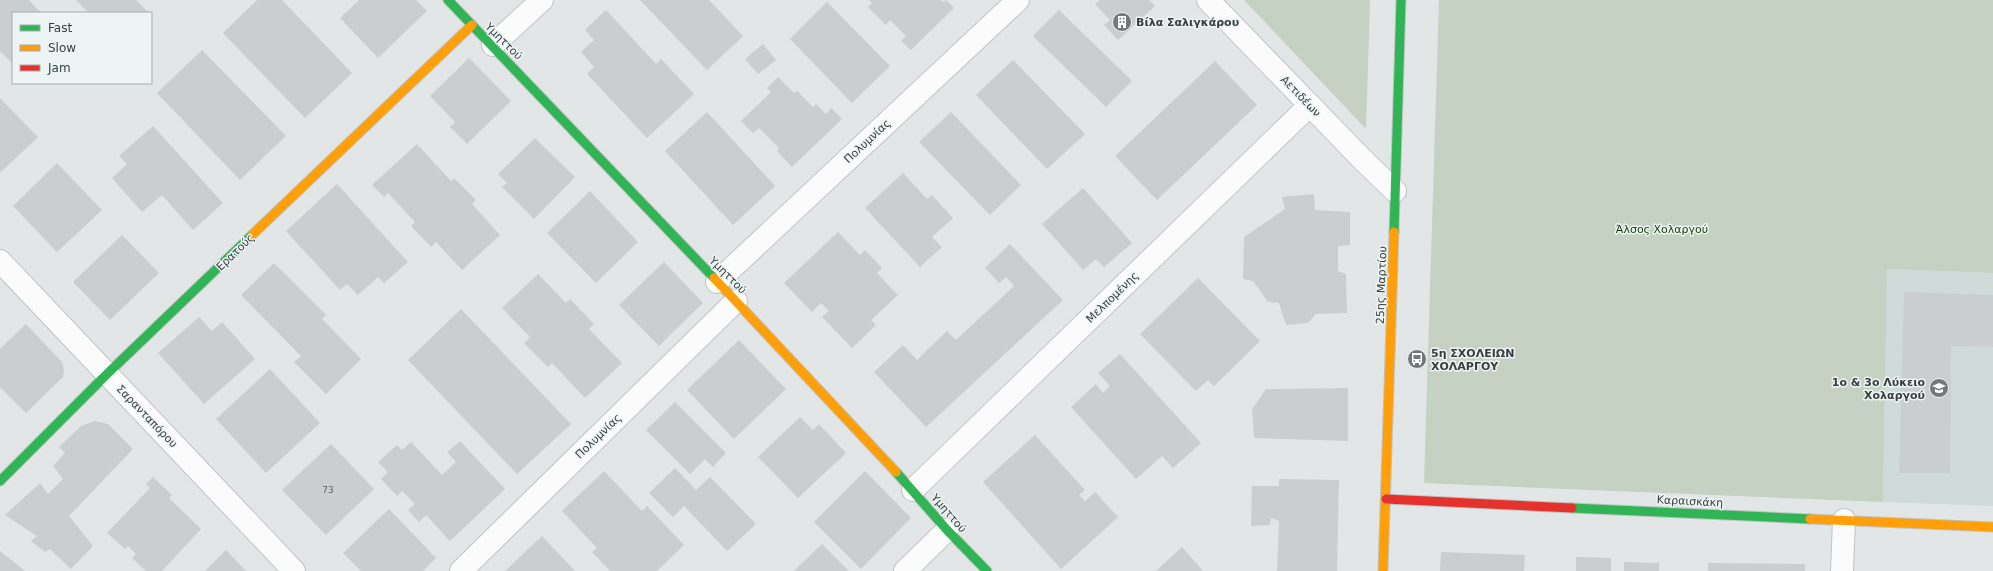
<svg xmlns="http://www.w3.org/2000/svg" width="1993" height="571" font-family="'DejaVu Sans',sans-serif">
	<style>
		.built { fill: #cfdad9 }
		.green { fill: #c4d1c3 }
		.building { fill: #cbcecf }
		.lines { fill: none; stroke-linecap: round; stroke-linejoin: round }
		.street-casing { stroke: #c1c4c4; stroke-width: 24 }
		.fast-casing { stroke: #c1c4c4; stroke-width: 11 }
		.slow-casing { stroke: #c1c4c4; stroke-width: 11 }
		.jam-casing { stroke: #c1c4c4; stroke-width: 11 }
		.street { stroke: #fbfbfb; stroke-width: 22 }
		.fast { stroke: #30b455; stroke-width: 9 }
		.slow { stroke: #ff9f0a; stroke-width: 9 }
		.jam { stroke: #e5322d; stroke-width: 9 }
		.labels { text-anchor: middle; stroke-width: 3; stroke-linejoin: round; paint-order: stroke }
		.number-label { font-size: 9px; fill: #5f6262 }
		.poi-label { font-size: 11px; font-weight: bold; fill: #3a3d3d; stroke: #edf5f4; text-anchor: start }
		.street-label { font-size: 11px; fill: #3a3d3d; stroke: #edf5f4 }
		.park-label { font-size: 11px; fill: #123e05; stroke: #edf5f4 }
	</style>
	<rect width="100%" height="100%" fill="#e2e6e6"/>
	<!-- built -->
	<path class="built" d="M 1887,269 L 1993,273 L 1993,506 L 1883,502 Z"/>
	<!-- green -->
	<path class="green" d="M 1244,0 L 1370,0 L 1366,129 Z
		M 1439,0 L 1993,0 L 1993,273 L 1887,269 L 1883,502 L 1424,483 Z"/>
	<!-- building -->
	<path class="building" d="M 0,0 L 29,0 L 41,13 L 13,13 L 12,63 L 0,51 Z
		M 76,0 L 136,0 L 149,13 L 89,13 Z
		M 257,0 L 282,0 L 352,73 L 305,118 L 223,33 Z
		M 359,0 L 416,0 L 427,11 L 378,58 L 340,18 Z
		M 640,0 L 709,0 L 743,36 L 707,70 Z
		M 869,0 L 941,0 L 943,2 L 946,0 L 954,8 L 911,50 L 901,41 L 906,36 L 890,20 L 886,25 L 868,7 L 872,3 Z
		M 1100,0 L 1149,0 L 1155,6 L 1118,40 L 1104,25 L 1110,20 L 1095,4 Z
		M 827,2 L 890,66 L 852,103 L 790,39 Z
		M 606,10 L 656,64 L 661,59 L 694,94 L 647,138 L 587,74 L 594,67 L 581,52 L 594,40 L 585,30 Z
		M 1059,10 L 1132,81 L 1106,107 L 1033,36 Z
		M 763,44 L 776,60 L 758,74 L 745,59 Z
		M 202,50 L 286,136 L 240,180 L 157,93 Z
		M 469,58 L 511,101 L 467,144 L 450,127 L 455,122 L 430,96 Z
		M 1013,60 L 1085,134 L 1047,169 L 976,95 Z
		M 1215,61 L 1257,105 L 1157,200 L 1115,156 Z
		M 778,77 L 794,93 L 797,91 L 813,107 L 816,104 L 826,114 L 831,108 L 842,119 L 792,167 L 777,151 L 779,148 L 759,128 L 753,133 L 741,121 L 771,92 L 767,88 Z
		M 0,98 L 38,137 L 0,173 Z
		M 707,112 L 775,186 L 733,225 L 665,151 Z
		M 951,112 L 1021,185 L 990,215 L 919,142 Z
		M 153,126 L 223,203 L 193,230 L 162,195 L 142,212 L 112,178 L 127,164 L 119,156 Z
		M 535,138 L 575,177 L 534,219 L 502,187 L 507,183 L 498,174 Z
		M 417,144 L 451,181 L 454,178 L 476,200 L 472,204 L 500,235 L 462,270 L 436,242 L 431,247 L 411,226 L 415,222 L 388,193 L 384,197 L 372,185 Z
		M 57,163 L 102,210 L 57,252 L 13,206 Z
		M 903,173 L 927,199 L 932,195 L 953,218 L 932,237 L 942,247 L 920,267 L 865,208 Z
		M 337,184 L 408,262 L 384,283 L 378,277 L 358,295 L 347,284 L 340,290 L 286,231 Z
		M 1083,188 L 1132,243 L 1104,267 L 1096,259 L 1083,270 L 1042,224 Z
		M 590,191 L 638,242 L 596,283 L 547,233 Z
		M 1314,194 L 1315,210 L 1350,212 L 1350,245 L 1338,246 L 1338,271 L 1346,274 L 1347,313 L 1316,314 L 1308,323 L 1286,325 L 1279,303 L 1268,302 L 1253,281 L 1243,279 L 1244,237 L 1285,209 L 1282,197 Z
		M 838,232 L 860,255 L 865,250 L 882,268 L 877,273 L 898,295 L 871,320 L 876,325 L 852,348 L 822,317 L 829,311 L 821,303 L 812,312 L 784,283 Z
		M 122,235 L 159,273 L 110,320 L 73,282 Z
		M 1010,244 L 1063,300 L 926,427 L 874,372 L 903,345 L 917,360 L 947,331 L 956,340 L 1014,286 L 1006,277 L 999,283 L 985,268 Z
		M 664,262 L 703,303 L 659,346 L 619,305 Z
		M 274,263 L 326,315 L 322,319 L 361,359 L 326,394 L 294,362 L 301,356 L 241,295 Z
		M 538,274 L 566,303 L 570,299 L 594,324 L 589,329 L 622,363 L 585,398 L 552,363 L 548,367 L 524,343 L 530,337 L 502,308 Z
		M 1198,278 L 1260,341 L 1214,386 L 1208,380 L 1196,391 L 1140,334 Z
		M 1904,292 L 1993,295 L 1993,347 L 1951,346 L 1950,473 L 1899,473 Z
		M 461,309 L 571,424 L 517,474 L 408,360 Z
		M 199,317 L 212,331 L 222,322 L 255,359 L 204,404 L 158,353 Z
		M 26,324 L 62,362 L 64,370 L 63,377 L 26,413 L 0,387 L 0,349 Z
		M 739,340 L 786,389 L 734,439 L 687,390 Z
		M 1120,354 L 1201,443 L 1173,468 L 1162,456 L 1136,479 L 1071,407 L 1096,384 L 1103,393 L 1110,386 L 1098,373 Z
		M 270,369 L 320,423 L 266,473 L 216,419 Z
		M 1348,388 L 1348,441 L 1254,438 L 1252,409 L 1266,389 Z
		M 675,402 L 726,453 L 713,467 L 705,459 L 690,474 L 646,430 Z
		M 800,417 L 813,430 L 819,424 L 846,453 L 798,498 L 758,457 Z
		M 95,421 L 108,424 L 133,449 L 69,516 L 93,546 L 71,569 L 50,549 L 45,552 L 31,541 L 37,536 L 5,515 L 40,483 L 48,494 L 63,479 L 53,466 L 65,453 L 59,447 L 81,426 Z
		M 1035,435 L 1085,490 L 1079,495 L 1085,501 L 1095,492 L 1118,517 L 1061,569 L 983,482 Z
		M 460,441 L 505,489 L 450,541 L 426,515 L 419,522 L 408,510 L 415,504 L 402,491 L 397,496 L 381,479 L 388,472 L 378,462 L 397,445 L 402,450 L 411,442 L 442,475 L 456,462 L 447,452 Z
		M 331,444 L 374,489 L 326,535 L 282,490 Z
		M 675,468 L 696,490 L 710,477 L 756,524 L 727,551 L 684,506 L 673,517 L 649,493 Z
		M 604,471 L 642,511 L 647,506 L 684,545 L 657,571 L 610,571 L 592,552 L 597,548 L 562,511 Z
		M 865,471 L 911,518 L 861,569 L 814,522 Z
		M 153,477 L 172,495 L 169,498 L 201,529 L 162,571 L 146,571 L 132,558 L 136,554 L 128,546 L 125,549 L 107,533 L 150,488 L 146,484 Z
		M 1279,479 L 1339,480 L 1337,571 L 1277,571 L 1279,521 L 1271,518 L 1270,525 L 1251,526 L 1252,486 L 1279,486 Z
		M 389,509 L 436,558 L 423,571 L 361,571 L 343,553 Z
		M 542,536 L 575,571 L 505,571 Z
		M 822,544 L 849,571 L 794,571 Z
		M 1182,547 L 1203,571 L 1156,571 Z
		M 226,550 L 246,571 L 205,571 Z
		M 0,551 L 25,571 L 0,571 Z
		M 1441,552 L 1525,555 L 1524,571 L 1440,571 Z
		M 1576,557 L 1611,558 L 1611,571 L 1576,571 Z
		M 1624,562 L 1659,563 L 1659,571 L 1624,571 Z
		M 1708,563 L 1805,564 L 1805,571 L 1708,571 Z"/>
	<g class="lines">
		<!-- street casing -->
		<g class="street-casing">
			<path id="street" d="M 1208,0 L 1362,159 L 1395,191
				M 493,45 L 542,0
				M 0,261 L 294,571
				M 717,282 L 1018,0
				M 913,490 L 1310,105
				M 461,571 L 736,301
				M 905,571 L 947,530
				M 1842,571 L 1844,520"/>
		</g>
		<!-- fast casing -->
		<g class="fast-casing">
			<path id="fast" d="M 448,0 L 714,278
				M 1394,232 L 1401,0
				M 896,472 L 947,530 L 987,571
				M 0,481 L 107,374 L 252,235
				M 1572,508 L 1810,519"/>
		</g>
		<!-- slow casing -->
		<g class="slow-casing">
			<path id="slow" d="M 252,235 L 472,25
				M 714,278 L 896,472
				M 1810,519 L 1993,527
				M 1383,571 L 1394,232"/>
		</g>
		<!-- jam casing -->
		<g class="jam-casing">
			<path id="jam" d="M 1386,499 L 1572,508"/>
		</g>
		<!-- street -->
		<use href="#street" class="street"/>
		<!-- fast -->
		<use href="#fast" class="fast"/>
		<!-- slow -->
		<use href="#slow" class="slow"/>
		<!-- jam -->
		<use href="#jam" class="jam"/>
	</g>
	<!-- icons -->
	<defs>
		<g id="building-disc" transform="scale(1)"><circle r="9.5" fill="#757878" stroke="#edf5f4"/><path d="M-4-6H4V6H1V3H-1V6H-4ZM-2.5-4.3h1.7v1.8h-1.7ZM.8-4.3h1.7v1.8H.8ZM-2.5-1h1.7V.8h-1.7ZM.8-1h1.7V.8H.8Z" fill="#fff"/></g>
		<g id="bus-disc" transform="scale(1)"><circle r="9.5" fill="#757878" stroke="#edf5f4"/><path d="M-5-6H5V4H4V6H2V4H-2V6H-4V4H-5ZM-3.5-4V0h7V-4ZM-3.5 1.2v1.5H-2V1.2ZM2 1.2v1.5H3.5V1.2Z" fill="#fff"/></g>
		<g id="school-disc" transform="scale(1)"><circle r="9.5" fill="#757878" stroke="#edf5f4"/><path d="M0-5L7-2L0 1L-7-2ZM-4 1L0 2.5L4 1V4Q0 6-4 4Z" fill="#fff"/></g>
	</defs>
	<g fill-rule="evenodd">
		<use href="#building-disc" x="1122" y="22"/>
		<use href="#bus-disc" x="1417" y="359"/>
		<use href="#school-disc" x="1939" y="388"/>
	</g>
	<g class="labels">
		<!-- number labels -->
		<g class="number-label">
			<text x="328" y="493">73</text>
		</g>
		<!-- poi labels -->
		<g class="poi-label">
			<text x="1136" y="26">Βίλα Σαλιγκάρου</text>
			<text x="1431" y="357">5η ΣΧΟΛΕΙΩΝ<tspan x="1431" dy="13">ΧΟΛΑΡΓΟΥ</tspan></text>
			<text x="1925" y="386" text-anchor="end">1ο &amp; 3ο Λύκειο<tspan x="1925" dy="13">Χολαργού</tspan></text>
		</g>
		<!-- street labels -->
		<g class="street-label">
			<text transform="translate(504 41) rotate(45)" y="4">Υμηττού</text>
			<text transform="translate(1301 96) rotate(46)" y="4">Αετιδέων</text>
			<text transform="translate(867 141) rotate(-43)" y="4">Πολυμνίας</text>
			<text transform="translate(235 252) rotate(-44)" y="4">Ερατούς</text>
			<text transform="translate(728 275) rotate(45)" y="4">Υμηττού</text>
			<text transform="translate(1381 285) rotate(-88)" y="4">25ης Μαρτίου</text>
			<text transform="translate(1112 297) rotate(-44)" y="4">Μελπομένης</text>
			<text transform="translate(147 416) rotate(46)" y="4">Σαρανταπόρου</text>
			<text transform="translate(598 436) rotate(-44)" y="4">Πολυμνίας</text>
			<text transform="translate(1690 501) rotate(3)" y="4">Καραισκάκη</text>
			<text transform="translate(949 513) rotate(49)" y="4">Υμηττού</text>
		</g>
		<!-- park labels -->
		<g class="park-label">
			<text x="1662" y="233">Άλσος Χολαργού</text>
		</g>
	</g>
	<!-- legend -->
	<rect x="12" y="12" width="140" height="72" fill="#edf5f4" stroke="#a5abab"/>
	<rect x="20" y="25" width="20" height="6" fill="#30b455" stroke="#a5abab"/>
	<text x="48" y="32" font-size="12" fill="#3a3d3d">Fast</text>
	<rect x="20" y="45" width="20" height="6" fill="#ff9f0a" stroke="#a5abab"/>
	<text x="48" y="52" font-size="12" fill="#3a3d3d">Slow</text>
	<rect x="20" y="65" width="20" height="6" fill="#e5322d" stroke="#a5abab"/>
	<text x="48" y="72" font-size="12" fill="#3a3d3d">Jam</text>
</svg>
